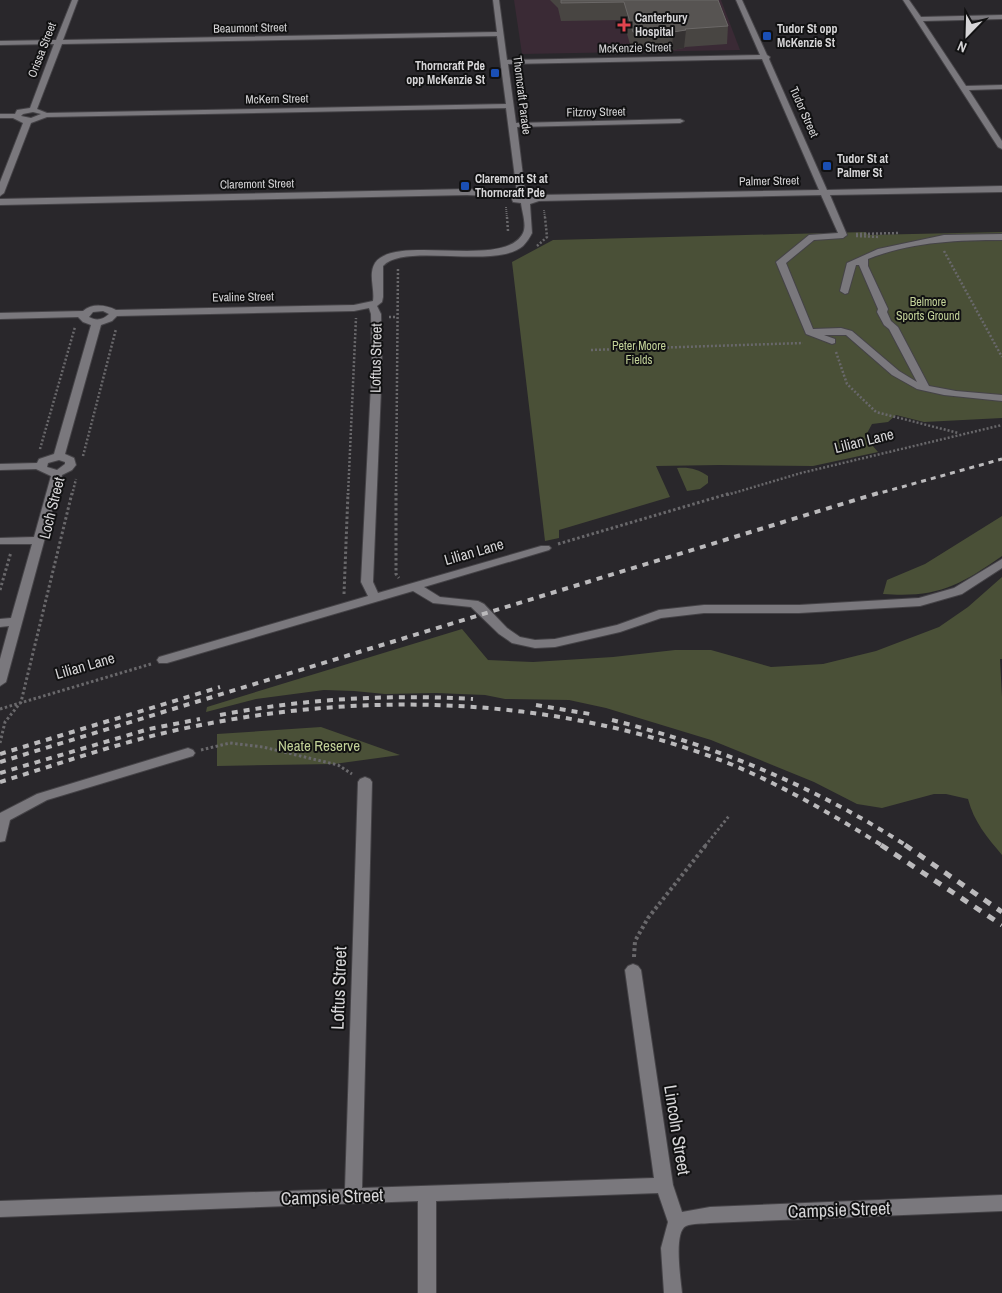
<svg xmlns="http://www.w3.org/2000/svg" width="1002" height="1293" font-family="'Archivo Narrow',sans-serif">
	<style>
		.medical { fill: #3a2a35 }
		.green { fill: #4a5037 }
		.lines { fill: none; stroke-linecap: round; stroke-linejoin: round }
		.minor-casing { stroke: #454347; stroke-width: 2 }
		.path-far3 { stroke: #69686b; stroke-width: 2; stroke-dasharray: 1 1; stroke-linecap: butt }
		.path-far2 { stroke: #69686b; stroke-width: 2.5; stroke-dasharray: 2 2; stroke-linecap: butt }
		.path-far1 { stroke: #69686b; stroke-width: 3; stroke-dasharray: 2.5 2.5; stroke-linecap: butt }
		.path { stroke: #69686b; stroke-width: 4; stroke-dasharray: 3 3; stroke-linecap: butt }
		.minor { fill: #7a787d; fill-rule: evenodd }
		.rail-far2 { stroke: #bbbabc; stroke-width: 3; stroke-dasharray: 5 5; stroke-linecap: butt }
		.rail-far1 { stroke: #bbbabc; stroke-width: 4; stroke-dasharray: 6 6; stroke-linecap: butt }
		.rail { stroke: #bbbabc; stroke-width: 5; stroke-dasharray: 8 8; stroke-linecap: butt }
		.wall { fill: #484542 }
		.shaded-wall { fill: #353232 }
		.building { fill: #575452; stroke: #6b6867 }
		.health-dot { fill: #e0444e; stroke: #111112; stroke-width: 2 }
		.transit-dot { fill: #1a4fb4; stroke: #111112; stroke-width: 2 }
		.labels { text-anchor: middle; stroke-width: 4; stroke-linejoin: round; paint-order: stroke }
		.far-poi-label { font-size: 12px; font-weight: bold; fill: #d6d5d7; stroke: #111112; text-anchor: start }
		.far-street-label { font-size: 12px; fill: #d6d5d7; stroke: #111112 }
		.far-park-label { font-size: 12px; fill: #c1d097; stroke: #111112 }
		.street-label { font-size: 15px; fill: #d6d5d7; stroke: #111112 }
		.park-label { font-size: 15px; fill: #c1d097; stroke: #111112 }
		.near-street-label { font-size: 18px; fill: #d6d5d7; stroke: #111112 }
	</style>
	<rect width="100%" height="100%" fill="#29272b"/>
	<!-- medical -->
	<path class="medical" d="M 514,0 L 721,0 L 740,50 L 522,54 Z"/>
	<!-- green -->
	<path class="green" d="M 866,232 L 868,235 L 1002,232 L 1002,418 L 924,422 L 896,415 L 888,422 L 872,424 L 865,437 L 878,452 L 813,466 L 719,465 L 656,466 L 670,497 L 559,530 L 559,538 L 545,541 L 512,262 L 553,240 Z
		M 677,468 C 689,467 698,469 708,476 L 708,483 L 700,489 L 687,491 Z
		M 1002,516 L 1002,556 C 959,586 937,598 883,594 L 887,580 L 925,564 Z
		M 1002,577 L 1002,659 L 1000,659 L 1002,697 L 1002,855 C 987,837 974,822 968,799 L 946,794 L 934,794 L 882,808 L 857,804 L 814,782 L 711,740 L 606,708 L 569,700 L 505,699 L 485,695 L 436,693 L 385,694 L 354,691 L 324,690 L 256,699 L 206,712 L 207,707 L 462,629 L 488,660 L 533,662 L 613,657 L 675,650 L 711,650 L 771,667 L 823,664 L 876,651 L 939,627 L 968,607 Z
		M 321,727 L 400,755 L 334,764 L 217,766 L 217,734 Z"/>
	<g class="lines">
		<!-- minor casing -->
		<g class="minor-casing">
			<path id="minor" d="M 72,0 L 78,0 L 63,40 L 497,32 L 493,0 L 499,0 L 507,60 L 760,55 L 736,0 L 742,0 L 767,55 L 770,57 L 769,59 L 827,190 L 1002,186 L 1002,192 L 830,195 L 847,235 L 843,238 L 814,240 L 786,263 L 813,329 L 841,328 L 852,331 L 899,371 L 917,382 L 889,329 L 884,325 L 877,312 L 878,309 L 859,265 L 856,265 L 848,293 L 845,294 L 840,291 L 847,263 L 878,249 L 944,235 L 1002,234 L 1002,240 C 956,240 911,242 868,259 L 868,266 L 888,309 L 887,312 L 891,321 L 898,327 L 929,386 L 956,391 L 1002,395 L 1002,401 L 944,395 L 917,389 L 892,375 L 846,335 L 824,335 L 835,339 L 835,343 L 832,344 L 806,334 L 776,262 L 809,235 L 838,233 L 821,195 L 539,201 L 530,204 L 532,233 C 530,237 527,242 523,246 C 495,270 404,242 383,266 L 383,297 L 382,302 L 377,306 L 381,314 L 382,365 L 373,582 L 378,593 L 541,546 L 549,546 L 551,548 L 549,550 L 424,587 L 440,597 L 478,601 L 484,604 L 507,628 L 520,637 L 535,640 L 555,639 L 617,625 L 659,610 L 704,605 L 799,605 L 919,598 L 954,588 L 1002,559 L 1002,568 L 962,594 L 920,606 L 799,613 L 704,613 L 661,618 L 620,632 L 555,647 L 535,648 L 512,643 L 499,634 L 471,607 L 433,603 L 413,591 L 167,663 L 159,663 L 157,660 L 159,657 L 368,596 L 361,582 L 372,365 L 371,314 L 369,308 L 354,311 L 117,316 L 112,321 L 101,325 L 65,454 L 74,458 L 76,465 L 72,470 L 62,475 L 6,682 L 0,686 L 0,659 L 9,626 L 0,627 L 0,619 L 11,618 L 32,544 L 0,544 L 0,538 L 34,537 L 51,476 L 36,469 L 0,470 L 0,464 L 37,463 L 39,459 L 54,454 L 91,325 L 83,322 L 78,317 L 0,319 L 0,313 L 83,311 C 92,303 106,305 116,310 L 354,305 L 373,301 C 375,289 368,274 375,263 C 395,233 505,270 523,233 C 527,225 522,212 521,203 L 513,202 L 511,197 L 467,195 L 0,205 L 0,199 L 467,189 L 517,193 L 506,108 L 47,117 L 31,123 L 4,193 L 0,196 L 0,182 L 23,123 L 13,118 L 0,118 L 0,114 L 15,114 L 17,110 L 30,108 L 54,44 L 0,45 L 0,41 L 56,40 ZM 497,36 L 506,104 L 47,113 L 37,109 L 62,44 ZM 762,59 L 819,190 L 537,195 L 528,199 L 520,198 L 519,194 L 525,192 L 517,127 L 680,123 L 684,121 L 680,119 L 516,123 L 508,64 ZM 33,112 L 41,114 L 31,118 L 21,116 L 23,114 ZM 103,311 L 109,314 C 103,320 96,321 89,317 L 93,312 ZM 59,460 L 65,462 L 65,464 L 57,470 L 47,467 L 48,463 Z
				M 903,0 L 909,0 L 921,17 L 1002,15 L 1002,19 L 923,21 L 966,86 L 1002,85 L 1002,89 L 969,90 L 1002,141 L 1002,149 L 998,147 Z
				M 188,748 L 193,750 L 195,753 L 193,756 L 47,800 L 10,820 L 5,841 L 0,842 L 0,813 L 37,794 Z
				M 365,777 L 370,779 L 372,782 L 362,1188 L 654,1178 L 625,970 L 628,966 L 633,964 L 638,966 L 641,970 L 673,1185 L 682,1212 L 710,1207 L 1002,1195 L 1002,1211 L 710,1223 C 703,1224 693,1223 686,1226 C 673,1232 681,1281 682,1293 L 664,1293 L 661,1248 L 668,1222 L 658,1193 L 436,1201 L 436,1293 L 418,1293 L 418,1201 L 0,1217 L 0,1201 L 345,1189 L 358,782 L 360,779 Z"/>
		</g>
		<!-- path-far3 -->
		<path class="path-far3" d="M 506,207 L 507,218
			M 544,210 L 545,218"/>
		<!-- path-far2 -->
		<path class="path-far2" d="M 507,217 L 508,231
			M 856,234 L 900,233
			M 856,236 L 880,237
			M 537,246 L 547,237 L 545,217
			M 944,251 L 1002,357
			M 389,317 L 397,317
			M 591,350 L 803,343
			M 836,352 L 847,384 L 876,412 L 958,433
			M 40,449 L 75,327
			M 83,456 L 116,329
			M 72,495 L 76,479
			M 348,495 L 356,318
			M 396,495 L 398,267
			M 727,495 L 801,473 L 1002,425"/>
		<!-- path-far1 -->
		<path class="path-far1" d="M 396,493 L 396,574 L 399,578
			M 558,544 L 731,493
			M 0,590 L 11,552
			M 344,594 L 348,493
			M 0,709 L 151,664
			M 0,743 L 5,722 L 21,702 L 72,493
			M 201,750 L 230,743 L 263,747 L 338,765 L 352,774
			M 705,846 L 729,816"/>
		<!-- path -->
		<path class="path" d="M 634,957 L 635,941 L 648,918 L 706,845"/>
		<!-- minor -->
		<use href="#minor" class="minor"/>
		<!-- rail-far2 -->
		<path class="rail-far2" d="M 873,495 L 1002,459"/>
		<!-- rail-far1 -->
		<path class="rail-far1" d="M 536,705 L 590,714
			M 220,715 C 304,699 387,694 473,699
			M 612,720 C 719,747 814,786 907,846
			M 0,754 L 220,687
			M 0,762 L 878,493
			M 0,773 L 149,729 L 200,719
			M 0,782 C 65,762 129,739 196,726 C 373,690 563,697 733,765 C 785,787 835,816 883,846"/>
		<!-- rail -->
		<path class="rail" d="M 881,845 L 1002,925
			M 905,845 L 1002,912"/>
	</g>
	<!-- wall -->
	<path class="wall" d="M 550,0 L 718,0 L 728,26 L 727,44 L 685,47 L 684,48 L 672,50 L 632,51 L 623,20 L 561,21 L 558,8 Z"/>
	<!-- shaded-wall -->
	<path class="shaded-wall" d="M 686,30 L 684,48 L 672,50 L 673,32 Z"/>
	<!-- building -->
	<path class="building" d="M 561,0 L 718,0 L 728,26 L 685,29 L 686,30 L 673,32 L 633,32 L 624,2 L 561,3 Z"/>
	<!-- markers -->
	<path class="health-dot" d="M621.5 17.5h5v5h5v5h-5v5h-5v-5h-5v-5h5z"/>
	<g class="transit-dot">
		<rect x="762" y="31" width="10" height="10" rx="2.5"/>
		<rect x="490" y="68" width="10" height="10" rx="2.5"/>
		<rect x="822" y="161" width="10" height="10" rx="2.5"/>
		<rect x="460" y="181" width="10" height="10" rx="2.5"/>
	</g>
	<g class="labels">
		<!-- far-poi labels -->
		<g class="far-poi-label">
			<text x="635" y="22">Canterbury<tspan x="635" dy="14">Hospital</tspan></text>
			<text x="777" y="33">Tudor St opp<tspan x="777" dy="14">McKenzie St</tspan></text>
			<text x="485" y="70" text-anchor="end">Thorncraft Pde<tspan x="485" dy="14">opp McKenzie St</tspan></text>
			<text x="837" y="163">Tudor St at<tspan x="837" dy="14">Palmer St</tspan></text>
			<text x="475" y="183">Claremont St at<tspan x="475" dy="14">Thorncraft Pde</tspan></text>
		</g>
		<!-- far-street labels -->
		<g class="far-street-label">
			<text transform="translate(250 28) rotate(-1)" y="4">Beaumont Street</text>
			<text transform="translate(635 48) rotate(-1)" y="4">McKenzie Street</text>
			<text transform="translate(42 50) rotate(-69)" y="4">Orissa Street</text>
			<text transform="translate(522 95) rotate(83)" y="4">Thorncraft Parade</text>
			<text transform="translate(277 99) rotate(-1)" y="4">McKern Street</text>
			<text transform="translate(596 112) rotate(-1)" y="4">Fitzroy Street</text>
			<text transform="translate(804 112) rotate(66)" y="4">Tudor Street</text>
			<text transform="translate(769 181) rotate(-1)" y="4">Palmer Street</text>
			<text transform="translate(257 184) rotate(-1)" y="4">Claremont Street</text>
			<text transform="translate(243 297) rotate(-1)" y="4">Evaline Street</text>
		</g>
		<!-- far-park labels -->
		<g class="far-park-label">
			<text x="928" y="306">Belmore<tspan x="928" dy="14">Sports Ground</tspan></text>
			<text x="639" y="350">Peter Moore<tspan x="639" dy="14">Fields</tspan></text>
		</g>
		<!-- street labels -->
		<g class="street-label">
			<text transform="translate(376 358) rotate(-89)" y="5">Loftus Street</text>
			<text transform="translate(864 441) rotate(-14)" y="5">Lilian Lane</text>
			<text transform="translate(52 508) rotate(-76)" y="5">Loch Street</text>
			<text transform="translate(474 552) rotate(-16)" y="5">Lilian Lane</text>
			<text transform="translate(85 666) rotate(-16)" y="5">Lilian Lane</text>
		</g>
		<!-- park labels -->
		<g class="park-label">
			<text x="319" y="751">Neate Reserve</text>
		</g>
		<!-- near-street labels -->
		<g class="near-street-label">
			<text transform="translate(339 988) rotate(-88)" y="6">Loftus Street</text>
			<text transform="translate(677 1130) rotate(81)" y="6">Lincoln Street</text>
			<text transform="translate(332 1197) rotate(-2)" y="6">Campsie Street</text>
			<text transform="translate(839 1210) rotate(-2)" y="6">Campsie Street</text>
		</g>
	</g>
	<!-- north arrow -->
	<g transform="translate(967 35) rotate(203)" stroke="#111112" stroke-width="4" paint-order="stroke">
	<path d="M0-4L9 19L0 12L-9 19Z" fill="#d6d5d7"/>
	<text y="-8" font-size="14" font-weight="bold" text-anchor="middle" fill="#d6d5d7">N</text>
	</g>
</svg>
